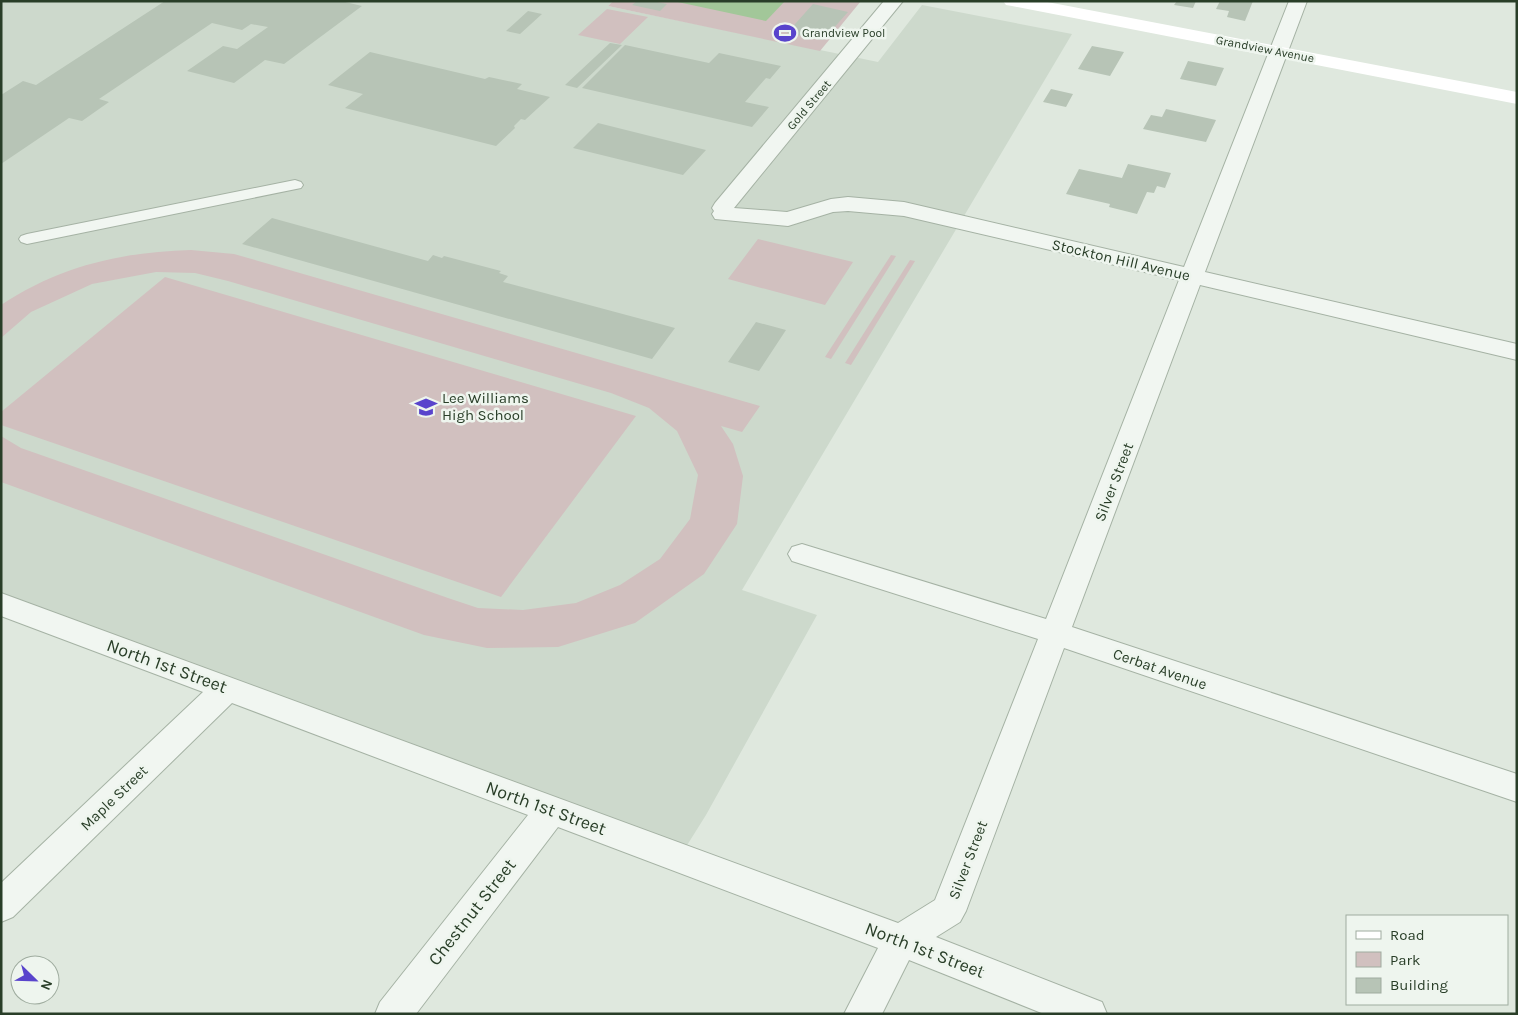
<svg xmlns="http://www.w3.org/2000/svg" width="1518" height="1015" font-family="Karla,sans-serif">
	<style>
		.built { fill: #cdd9cc }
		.green { fill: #d1c0bf }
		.water { fill: #a2c799 }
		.building { fill: #b7c4b6 }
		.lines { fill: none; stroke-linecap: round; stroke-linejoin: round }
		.lane-casing { stroke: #a5b2a4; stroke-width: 2 }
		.street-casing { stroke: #a5b2a4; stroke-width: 2 }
		.lane { fill: #f1f6f1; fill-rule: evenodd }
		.street { fill: #f1f6f1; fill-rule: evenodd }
		.secondary { fill: #fff; fill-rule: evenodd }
		.labels { text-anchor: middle; stroke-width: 5; stroke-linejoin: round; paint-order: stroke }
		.far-poi-label { font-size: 12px; fill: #293e28; stroke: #eef5ee; text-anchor: start }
		.far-street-label { font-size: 12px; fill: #293e28; stroke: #eef5ee }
		.street-label { font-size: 15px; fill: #293e28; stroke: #eef5ee }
		.poi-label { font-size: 15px; fill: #293e28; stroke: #eef5ee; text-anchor: start }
		.near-street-label { font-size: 18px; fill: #293e28; stroke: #eef5ee }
	</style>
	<rect width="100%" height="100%" fill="#dfe8de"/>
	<!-- built -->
	<path class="built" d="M 1,1 L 613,1 L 608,6 L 878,62 L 922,5 L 1072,34 L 742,590 L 817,615 L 706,815 L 679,858 L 1,604 Z"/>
	<!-- green -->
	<path class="green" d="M 613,1 L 861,1 L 820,51 L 608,6 Z
		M 607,9 L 648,17 L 620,44 L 578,35 Z
		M 758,239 L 853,262 L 825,305 L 728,279 Z
		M 191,250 L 234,254 L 760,406 L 742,432 L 721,426 L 733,444 L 743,476 L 737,524 L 704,574 L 635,623 L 558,647 L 487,648 L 424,635 L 1,482 L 1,436 L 21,448 L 448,598 L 478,608 L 523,610 L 576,603 L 620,585 L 660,559 L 690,519 L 698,475 L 677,431 L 649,408 L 611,393 L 228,281 L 195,273 L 156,272 L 92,284 L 31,312 L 1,338 L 1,305 C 60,266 121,252 191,250 Z
		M 891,255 L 896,256 L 831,359 L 825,357 Z
		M 910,260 L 915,261 L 851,365 L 845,363 Z
		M 165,277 L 636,416 L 501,597 L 1,425 L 1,412 Z"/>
	<!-- water -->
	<path class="water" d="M 673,1 L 785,1 L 766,21 Z"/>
	<!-- building -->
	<path class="building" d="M 165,1 L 341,1 L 362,6 L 284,64 L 265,60 L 234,83 L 187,71 L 223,46 L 237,49 L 268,27 L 251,24 L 242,30 L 212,23 L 99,99 L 109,102 L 82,121 L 69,118 L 1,164 L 1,95 L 23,81 L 36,85 Z
		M 637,1 L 652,1 L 667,4 L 660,11 L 632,5 Z
		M 1177,1 L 1196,1 L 1193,8 L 1174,5 Z
		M 1220,1 L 1253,1 L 1245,21 L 1227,17 L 1229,11 L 1216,9 Z
		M 813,4 L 848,12 L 823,40 L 787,33 Z
		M 528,11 L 542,14 L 520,34 L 506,31 Z
		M 610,43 L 622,45 L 577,88 L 565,85 Z
		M 625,45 L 709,63 L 719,53 L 781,66 L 770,79 L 766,78 L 745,102 L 769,107 L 752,127 L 582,88 Z
		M 1092,46 L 1124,52 L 1110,76 L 1078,69 Z
		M 370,52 L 485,79 L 489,77 L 522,84 L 517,89 L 550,97 L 525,120 L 521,119 L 514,126 L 515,128 L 496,146 L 345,108 L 363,94 L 328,85 Z
		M 1188,61 L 1224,68 L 1216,86 L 1180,79 Z
		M 1051,89 L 1073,94 L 1066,107 L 1043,102 Z
		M 1166,109 L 1216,120 L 1206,142 L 1143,129 L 1151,115 L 1162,117 Z
		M 598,123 L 706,150 L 683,175 L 573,148 Z
		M 1128,164 L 1171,173 L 1165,188 L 1157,186 L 1154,193 L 1147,192 L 1137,214 L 1109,207 L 1110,204 L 1066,194 L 1079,169 L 1122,178 Z
		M 272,218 L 428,261 L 433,255 L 442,258 L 444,256 L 501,271 L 499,273 L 508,276 L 503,282 L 675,328 L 652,359 L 242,244 Z
		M 756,322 L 786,330 L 759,371 L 728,362 Z"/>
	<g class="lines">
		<!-- lane casing -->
		<g class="lane-casing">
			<path id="lane" d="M 295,180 L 301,182 L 303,185 L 301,188 L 27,244 L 21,242 L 19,239 L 21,236 L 27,234 Z"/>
		</g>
		<!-- street casing -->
		<g class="street-casing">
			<path id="street" d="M 884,1 L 903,1 L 734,208 L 787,212 L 831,199 L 848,197 L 904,202 L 1184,267 L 1289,1 L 1307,1 L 1205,272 L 1517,344 L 1517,360 L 1200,285 L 1072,627 L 1517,774 L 1517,802 L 1064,648 L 966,911 L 960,922 L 936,937 L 1102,1002 L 1107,1014 L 1044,1014 L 909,960 L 882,1014 L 844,1014 L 878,948 L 558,827 L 416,1014 L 375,1014 L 380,1002 L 528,815 L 232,703 L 13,917 L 1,922 L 1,883 L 203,692 L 1,616 L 1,593 L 898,923 L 935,900 L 1038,639 L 792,561 L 788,554 L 792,547 L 802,544 L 1046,619 L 1179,280 L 904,216 L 848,211 L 833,212 L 788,226 L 715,219 L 712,214 L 714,211 L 712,208 L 715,203 Z"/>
		</g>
		<!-- lane -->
		<use href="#lane" class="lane"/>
		<!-- street -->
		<use href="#street" class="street"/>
		<!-- secondary -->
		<path class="secondary" d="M 1003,1 L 1042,1 L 1517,92 L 1517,104 L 1012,6 L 1006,5 Z"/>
	</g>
	<!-- icons -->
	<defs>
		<g id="stadium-bare" transform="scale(1.725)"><path d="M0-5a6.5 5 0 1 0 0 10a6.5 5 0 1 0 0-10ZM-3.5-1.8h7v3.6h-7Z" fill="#5944cc" stroke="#eef5ee" stroke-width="2.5" paint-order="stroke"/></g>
		<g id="school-bare" transform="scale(1.725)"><path d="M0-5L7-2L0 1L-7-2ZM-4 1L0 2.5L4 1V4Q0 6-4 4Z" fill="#5944cc" stroke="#eef5ee" stroke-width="2.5" paint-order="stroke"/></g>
	</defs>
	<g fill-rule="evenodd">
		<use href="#stadium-bare" x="785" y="33"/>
		<use href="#school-bare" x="426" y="407"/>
	</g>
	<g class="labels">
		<!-- far-poi labels -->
		<g class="far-poi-label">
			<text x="802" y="37">Grandview Pool</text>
		</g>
		<!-- far-street labels -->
		<g class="far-street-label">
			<text transform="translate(1265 49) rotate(11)" y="4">Grandview Avenue</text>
			<text transform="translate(809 105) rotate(-50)" y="4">Gold Street</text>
		</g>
		<!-- street labels -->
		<g class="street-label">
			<text transform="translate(1121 260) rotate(13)" y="5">Stockton Hill Avenue</text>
			<text transform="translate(1114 482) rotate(-69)" y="5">Silver Street</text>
			<text transform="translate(1160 669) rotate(19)" y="5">Cerbat Avenue</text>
			<text transform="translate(114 798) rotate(-44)" y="5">Maple Street</text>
			<text transform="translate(968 860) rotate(-69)" y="5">Silver Street</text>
		</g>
		<!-- poi labels -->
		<g class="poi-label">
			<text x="442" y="403">Lee Williams<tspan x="442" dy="17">High School</tspan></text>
		</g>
		<!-- near-street labels -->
		<g class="near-street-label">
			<text transform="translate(167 666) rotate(20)" y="6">North 1st Street</text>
			<text transform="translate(546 808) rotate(20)" y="6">North 1st Street</text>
			<text transform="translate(472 912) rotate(-52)" y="6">Chestnut Street</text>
			<text transform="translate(925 950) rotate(21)" y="6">North 1st Street</text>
		</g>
	</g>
	<!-- border -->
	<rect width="1518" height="1015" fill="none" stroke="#293e28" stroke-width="5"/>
	<!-- legend -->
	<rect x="1346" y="915" width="162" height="90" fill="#eef5ee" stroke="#9fac9f"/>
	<rect x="1356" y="931" width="25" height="8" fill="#ffffff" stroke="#9fac9f"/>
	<text x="1390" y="940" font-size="15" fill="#293e28">Road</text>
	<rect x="1356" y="952" width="25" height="15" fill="#d1c0bf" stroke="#9fac9f"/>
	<text x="1390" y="965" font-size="15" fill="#293e28">Park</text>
	<rect x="1356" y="978" width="25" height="15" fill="#b7c4b6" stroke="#9fac9f"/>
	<text x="1390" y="990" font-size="15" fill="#293e28">Building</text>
	<!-- north arrow -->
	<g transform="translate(35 980) rotate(113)"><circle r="24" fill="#eef5ee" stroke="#9fac9f"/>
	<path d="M0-4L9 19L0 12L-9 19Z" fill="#5944cc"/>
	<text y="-8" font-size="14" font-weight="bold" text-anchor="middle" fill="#293e28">N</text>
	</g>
</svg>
